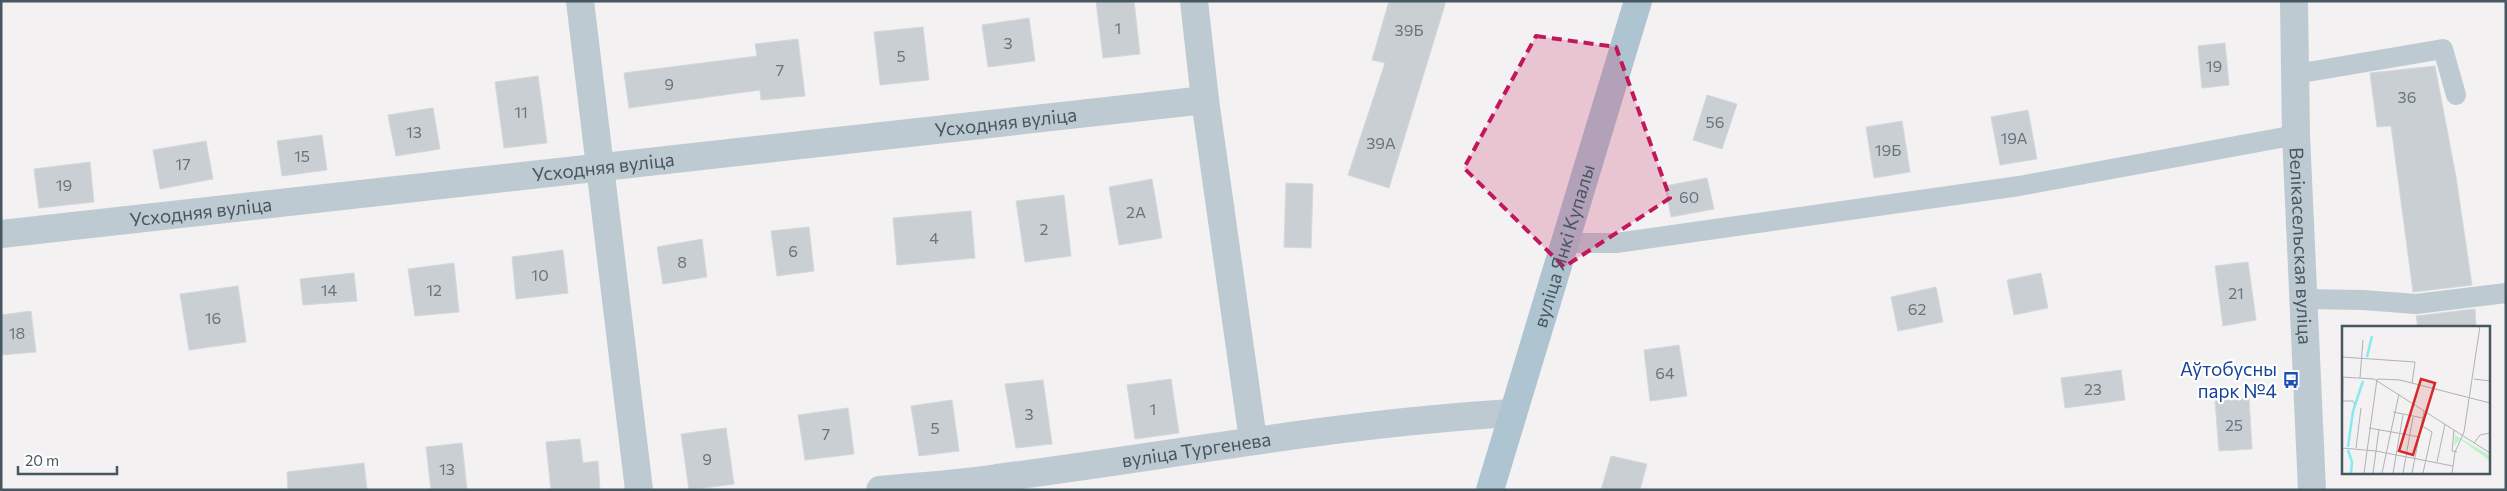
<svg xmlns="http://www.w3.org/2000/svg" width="2507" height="491" font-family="Commissioner,sans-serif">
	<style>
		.building { fill: #cacfd4; stroke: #d4d8dd }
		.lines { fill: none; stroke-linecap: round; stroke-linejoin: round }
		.service { stroke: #becad1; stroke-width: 20 }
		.minor { stroke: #becad1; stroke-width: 28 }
		.primary { stroke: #afc4d1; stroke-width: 28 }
		.marked { fill: #c2185b; fill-opacity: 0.2; stroke: #c2185b; stroke-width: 4; stroke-dasharray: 10 6; stroke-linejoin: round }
		.labels { text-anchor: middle; stroke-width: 4.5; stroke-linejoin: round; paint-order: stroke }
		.number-label { font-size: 16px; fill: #68757d }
		.street-label { font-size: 19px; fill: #475760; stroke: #fff }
		.transit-label { font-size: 19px; fill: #164399; stroke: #fff; text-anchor: end }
		.inset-river { fill: none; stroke: #87e9f3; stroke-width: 2.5 }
		.inset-road { fill: none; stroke: #aeb3b7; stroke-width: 1 }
		.view { fill: #d62828; fill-opacity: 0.15; stroke: #d62828; stroke-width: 2.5 }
		.inset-edge { fill: none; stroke: #475760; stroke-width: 2.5 }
	</style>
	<rect width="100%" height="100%" fill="#f3f1f1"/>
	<!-- building -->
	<path class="building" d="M 1096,1 L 1134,1 L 1140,54 L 1103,58 Z
		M 1389,1 L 1446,1 L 1389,188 L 1348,175 L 1385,63 L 1372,60 Z
		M 1029,18 L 1035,61 L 988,67 L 982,25 Z
		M 923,27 L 929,80 L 880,85 L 874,32 Z
		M 798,39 L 805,96 L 761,100 L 760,90 L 629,108 L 624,73 L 757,56 L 755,44 Z
		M 2225,43 L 2229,85 L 2202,88 L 2198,46 Z
		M 2435,66 L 2456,177 L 2472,285 L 2413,292 L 2391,126 L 2377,127 L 2370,73 Z
		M 538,76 L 547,143 L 504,148 L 495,82 Z
		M 1707,95 L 1737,104 L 1722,149 L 1693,140 Z
		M 433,108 L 440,149 L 396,156 L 388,115 Z
		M 2028,110 L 2037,159 L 2000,165 L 1991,117 Z
		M 1902,121 L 1910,172 L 1874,178 L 1866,127 Z
		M 322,135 L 327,170 L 282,176 L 277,141 Z
		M 206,141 L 213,179 L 160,189 L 153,150 Z
		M 90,162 L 94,202 L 39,208 L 34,169 Z
		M 1707,178 L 1714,209 L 1671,217 L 1665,186 Z
		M 1152,179 L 1162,238 L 1119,245 L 1109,187 Z
		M 1286,183 L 1313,184 L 1311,248 L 1284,247 Z
		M 1064,195 L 1071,256 L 1025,262 L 1016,201 Z
		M 971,211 L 975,258 L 897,265 L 893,218 Z
		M 809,227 L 814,271 L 777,276 L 771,231 Z
		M 702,239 L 707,277 L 663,284 L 657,247 Z
		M 563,250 L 568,293 L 516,299 L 512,257 Z
		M 2248,262 L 2256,320 L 2223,326 L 2215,266 Z
		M 454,263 L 459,312 L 415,316 L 408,269 Z
		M 354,273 L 357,301 L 303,305 L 300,279 Z
		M 2041,273 L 2048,308 L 2014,315 L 2007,280 Z
		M 238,286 L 246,342 L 189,350 L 180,294 Z
		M 1936,287 L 1943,322 L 1898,331 L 1891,297 Z
		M 2475,309 L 2476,327 L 2418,327 L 2416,316 Z
		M 31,311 L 36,352 L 1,355 L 1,315 Z
		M 1679,345 L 1687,396 L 1650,401 L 1644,350 Z
		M 2121,370 L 2125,400 L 2065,408 L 2061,378 Z
		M 1171,379 L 1179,433 L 1135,439 L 1127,385 Z
		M 1043,380 L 1052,444 L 1016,448 L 1005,384 Z
		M 2249,398 L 2252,449 L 2219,451 L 2215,401 Z
		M 952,400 L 959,451 L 919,456 L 911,406 Z
		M 848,408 L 854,454 L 805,460 L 798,415 Z
		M 726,428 L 734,484 L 689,490 L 681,434 Z
		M 580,439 L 583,463 L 598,461 L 600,490 L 551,490 L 546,442 Z
		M 462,443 L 467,490 L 431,490 L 426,447 Z
		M 1611,456 L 1647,464 L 1640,490 L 1601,490 Z
		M 364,463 L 367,490 L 288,490 L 287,472 Z"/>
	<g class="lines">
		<!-- service -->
		<path class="service" d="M 2296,74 L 2443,49 L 2456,95
			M 1564,243 L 1616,243 L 2019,186 L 2296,135
			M 2303,299 L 2363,300 L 2416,304 L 2506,293"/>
		<!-- minor -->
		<g class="minor">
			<path d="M 580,1 L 639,490"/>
			<path d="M 1194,1 L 1205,100 L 1253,440"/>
			<path id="s1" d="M 2294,1 L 2296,135 L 2312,490"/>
			<path id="s2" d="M 1,234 L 1205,100"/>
			<path id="s3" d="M 880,490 C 919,486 959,484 997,478 C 1169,456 1340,423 1513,413"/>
		</g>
		<!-- primary -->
		<path class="primary" id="s4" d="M 1490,490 L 1638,1"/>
	</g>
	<!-- marked area -->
	<path class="marked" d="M 1536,36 L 1616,47 L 1670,198 L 1564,267 L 1464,168 Z"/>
	<!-- icons -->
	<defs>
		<g id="bus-bare" transform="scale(1.35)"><path d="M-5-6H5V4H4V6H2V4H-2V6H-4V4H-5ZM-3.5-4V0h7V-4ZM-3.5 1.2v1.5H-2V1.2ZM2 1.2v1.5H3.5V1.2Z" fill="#1a4fb4" stroke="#fff" stroke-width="2.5" paint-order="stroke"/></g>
	</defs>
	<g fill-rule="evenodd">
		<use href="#bus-bare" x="2291" y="380"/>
	</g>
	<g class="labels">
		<!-- number labels -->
		<g class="number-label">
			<text x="1118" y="34">1</text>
			<text x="1409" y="36">39Б</text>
			<text x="1008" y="49">3</text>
			<text x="901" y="62">5</text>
			<text x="2214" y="72">19</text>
			<text x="780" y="76">7</text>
			<text x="669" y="90">9</text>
			<text x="2407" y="103">36</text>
			<text x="521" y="118">11</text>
			<text x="1715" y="128">56</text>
			<text x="414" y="138">13</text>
			<text x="2014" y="144">19А</text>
			<text x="1381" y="149">39А</text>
			<text x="1888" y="156">19Б</text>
			<text x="302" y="162">15</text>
			<text x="183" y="170">17</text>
			<text x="64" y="191">19</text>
			<text x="1689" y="203">60</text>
			<text x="1136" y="218">2А</text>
			<text x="1044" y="235">2</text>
			<text x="934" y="244">4</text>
			<text x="793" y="257">6</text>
			<text x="682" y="268">8</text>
			<text x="540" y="281">10</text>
			<text x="329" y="296">14</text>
			<text x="434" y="296">12</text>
			<text x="2236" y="299">21</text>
			<text x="1917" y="315">62</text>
			<text x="213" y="324">16</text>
			<text x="17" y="339">18</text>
			<text x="1665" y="379">64</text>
			<text x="2093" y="395">23</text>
			<text x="1153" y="415">1</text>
			<text x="1029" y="420">3</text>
			<text x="2234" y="431">25</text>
			<text x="935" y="434">5</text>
			<text x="826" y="440">7</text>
			<text x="707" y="465">9</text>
			<text x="447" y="475">13</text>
		</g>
		<!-- street labels -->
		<g class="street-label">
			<text dy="7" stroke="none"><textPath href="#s2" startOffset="1011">Усходняя вуліца</textPath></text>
			<text dy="7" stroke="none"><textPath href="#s2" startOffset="606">Усходняя вуліца</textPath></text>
			<text dy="7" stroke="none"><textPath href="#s2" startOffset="201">Усходняя вуліца</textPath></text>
			<text dy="7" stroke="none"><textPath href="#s4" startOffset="255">вуліца Янкі Купалы</textPath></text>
			<text dy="7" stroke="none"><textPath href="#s1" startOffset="245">Велікасельская вуліца</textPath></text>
			<text dy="7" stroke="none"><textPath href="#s3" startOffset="319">вуліца Тургенева</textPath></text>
		</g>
		<!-- transit labels -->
		<g class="transit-label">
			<text x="2277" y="376">Аўтобусны<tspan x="2277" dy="22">парк №4</tspan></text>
		</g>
	</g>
	<!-- overview -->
	<g transform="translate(2342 326)">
		<rect width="148" height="148" fill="#f3f1f1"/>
		<path d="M 113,109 L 147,129 L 147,134 L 118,113 L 112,120 Z" fill="#bdf3cc"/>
		<path class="inset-river" d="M 25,31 L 30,10M 6,121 L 11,85 L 21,55M 6,124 L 10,136 L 9,147"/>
		<path class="inset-road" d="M 0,31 L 73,36 L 70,57M 0,51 L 32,53 L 148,127M 18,52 L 21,14M 132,53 L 148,55M 0,75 L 11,75 L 13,79M 51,86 L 81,92M 80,100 L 90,106 L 81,147M 27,102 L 78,111M 112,104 L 110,125 L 115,126M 132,117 L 138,109 L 148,107M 0,119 L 1,51M 0,122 L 34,125 L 111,140M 14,122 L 19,82M 95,136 L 103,98M 22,147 L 35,53 L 58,54 L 148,77M 31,147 L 37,103M 40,147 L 57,68M 51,147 L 61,89M 61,147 L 71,91M 70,147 L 82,85M 110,147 L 113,126 L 122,106 L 138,0"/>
		<path class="view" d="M 79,53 L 93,57 L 71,129 L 57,125 Z"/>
		<rect width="148" height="148" class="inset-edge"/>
	</g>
	<!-- border -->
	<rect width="2507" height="491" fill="none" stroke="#475760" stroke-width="5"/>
	<!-- scale -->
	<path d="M18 466v8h99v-8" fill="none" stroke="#475760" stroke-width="2.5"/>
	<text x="25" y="466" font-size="15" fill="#475760" stroke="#ffffff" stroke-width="4" paint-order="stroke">20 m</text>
</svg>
